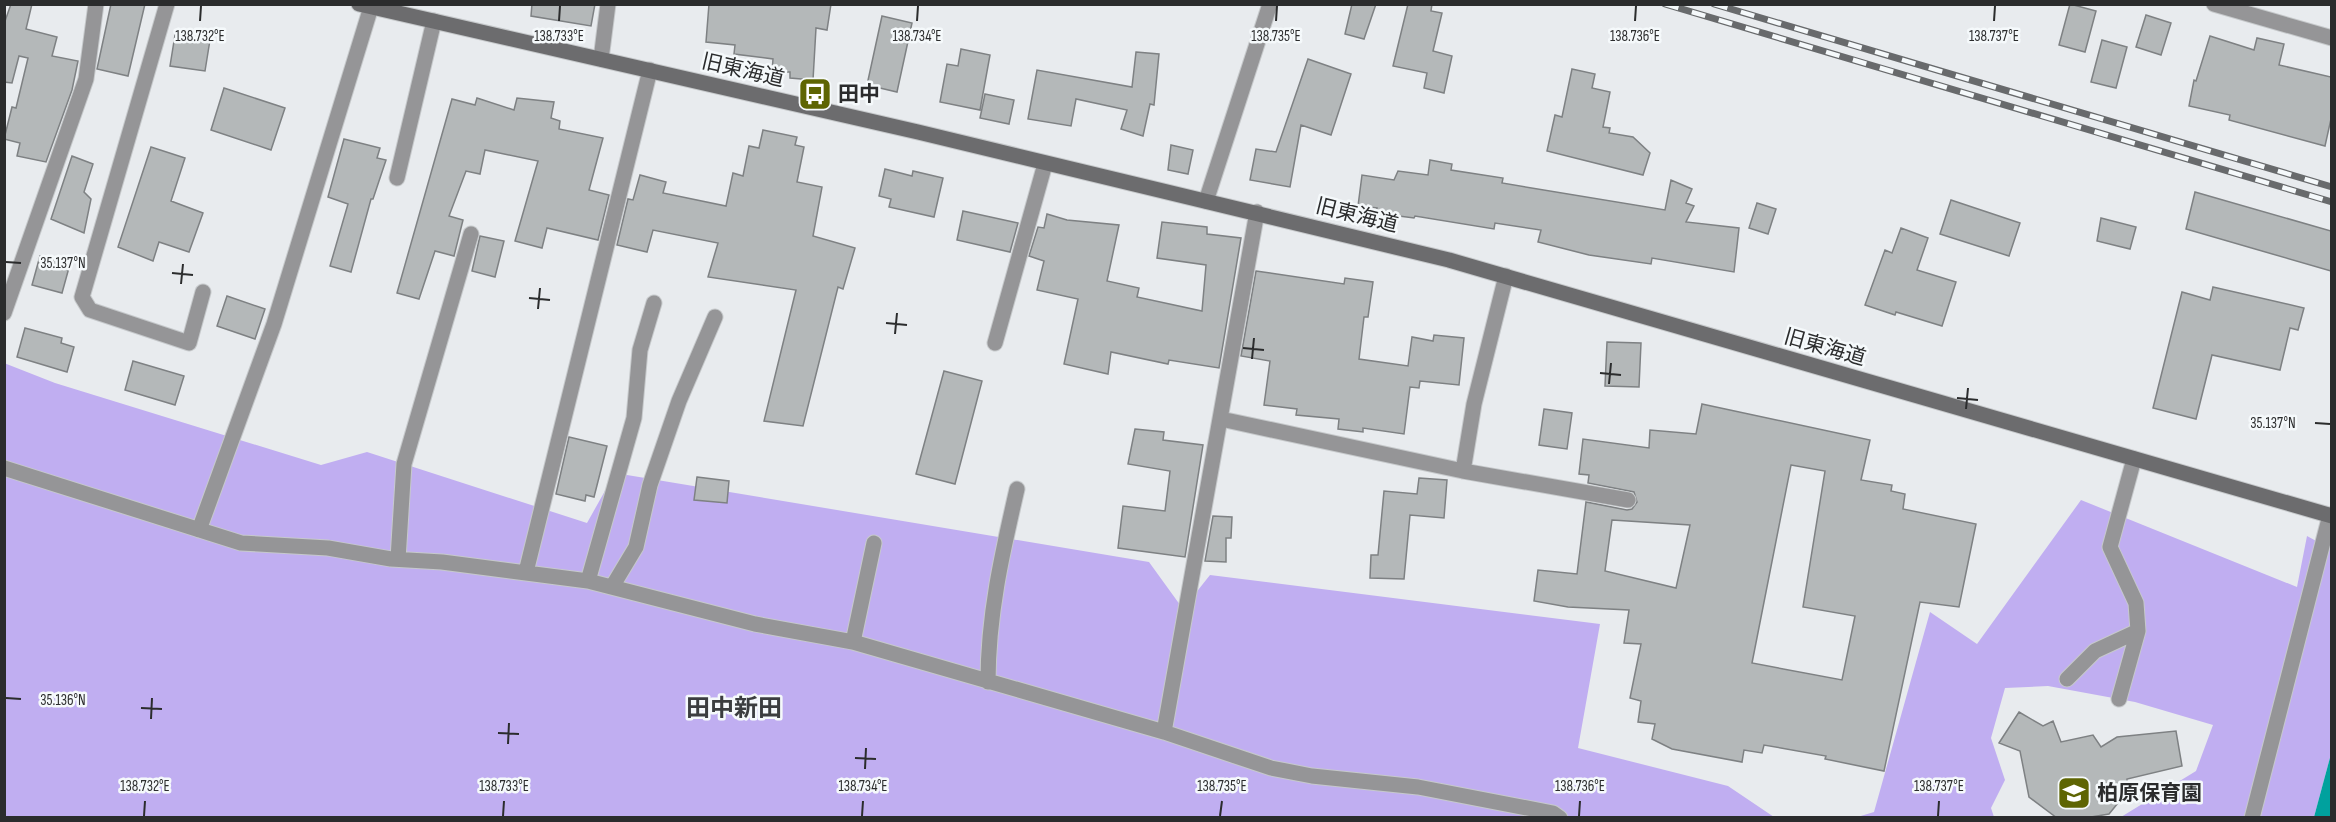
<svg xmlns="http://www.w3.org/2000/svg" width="2336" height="822" font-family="'Sofia Sans Condensed','Noto Sans JP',sans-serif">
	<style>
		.green { fill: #c0aef1 }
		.water { fill: #00a19e }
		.building { fill: #b4b8b9; stroke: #7e8183; stroke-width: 1.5; fill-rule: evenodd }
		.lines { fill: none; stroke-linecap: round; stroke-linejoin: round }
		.service-casing { stroke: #c6c9cb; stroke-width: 17 }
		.minor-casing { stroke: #c6c9cb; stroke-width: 17 }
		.secondary-casing { stroke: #c6c9cb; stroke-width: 17 }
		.service { stroke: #959597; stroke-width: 15 }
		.minor { stroke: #959597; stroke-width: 15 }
		.secondary { stroke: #6c6c6e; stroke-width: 15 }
		.rail-casing { stroke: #686a6c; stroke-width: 7 }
		.rail { stroke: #f5f9fb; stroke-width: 4.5; stroke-dasharray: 14; stroke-linecap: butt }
		.ticks { fill: none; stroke: #2b2c2d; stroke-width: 2 }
		.labels { text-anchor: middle; stroke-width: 5; stroke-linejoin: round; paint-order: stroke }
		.street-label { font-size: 21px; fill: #2b2c2d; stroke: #f5f9fb }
		.poi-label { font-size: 21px; font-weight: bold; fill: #2b2c2d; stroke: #f5f9fb; text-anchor: start }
		.quarter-label { font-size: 24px; font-weight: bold; fill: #3b3d3f; stroke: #f5f9fb }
		.ticks-label { font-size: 15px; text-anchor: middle; fill: #2b2c2d; stroke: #f5f9fb; stroke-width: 5; stroke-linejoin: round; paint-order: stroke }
	</style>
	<rect width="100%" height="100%" fill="#e8ebee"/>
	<!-- green -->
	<path class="green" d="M 4,363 L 55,383 L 321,465 L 367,452 L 587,523 L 615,473 L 1149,562 L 1183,609 L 1210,575 L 1600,624 L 1578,748 L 1728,786 L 1774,817 L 5,817 Z
		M 2081,500 L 2297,587 L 2307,536 L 2331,549 L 2331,754 L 2314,817 L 2121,817 L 2196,771 L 2213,725 L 2135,702 L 2048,686 L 2005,688 L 1991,738 L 2005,780 L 1991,808 L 1994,817 L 1854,818 L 1874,812 L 1930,612 L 1977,644 Z"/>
	<!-- water -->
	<path class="water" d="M 2331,754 L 2331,817 L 2314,817 Z"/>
	<!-- building -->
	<path class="building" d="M 11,4 L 32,4 L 26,29 L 57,37 L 52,56 L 78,61 L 72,90 L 46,162 L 17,156 L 20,143 L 4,139 L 12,107 L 16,108 L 28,58 L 19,56 L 12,83 L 4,82 L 4,24 Z
		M 111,4 L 145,4 L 128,76 L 97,69 Z
		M 532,4 L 595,4 L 591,26 L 531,16 Z
		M 709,4 L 831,4 L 827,30 L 816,28 L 813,80 L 790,78 L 790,72 L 772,72 L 773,59 L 734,54 L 735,45 L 706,42 Z
		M 1352,4 L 1376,4 L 1364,39 L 1345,34 Z
		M 1408,4 L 1432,4 L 1431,11 L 1442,13 L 1433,51 L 1452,56 L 1444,93 L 1424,88 L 1427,73 L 1393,66 Z
		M 2070,4 L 2096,11 L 2085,52 L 2059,45 Z
		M 2146,15 L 2171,23 L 2161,55 L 2136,47 Z
		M 882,16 L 912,23 L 897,92 L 867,85 Z
		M 175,35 L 210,40 L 205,71 L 170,66 Z
		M 2210,36 L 2254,50 L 2257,38 L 2284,44 L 2279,65 L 2331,77 L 2331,119 L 2325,146 L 2229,120 L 2230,115 L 2189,106 L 2194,80 L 2196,81 Z
		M 2102,40 L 2127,47 L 2116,88 L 2091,82 Z
		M 961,49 L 990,55 L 980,110 L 940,102 L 947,64 L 958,66 Z
		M 1136,52 L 1159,54 L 1154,105 L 1150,104 L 1143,136 L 1121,129 L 1127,110 L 1076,99 L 1071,126 L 1028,119 L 1037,70 L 1132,87 Z
		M 1308,59 L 1351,74 L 1331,135 L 1301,125 L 1290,187 L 1250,180 L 1256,149 L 1276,152 Z
		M 1572,69 L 1595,74 L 1592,88 L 1610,92 L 1603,127 L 1610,128 L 1609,133 L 1633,137 L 1650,153 L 1643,175 L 1547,151 L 1555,115 L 1562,117 Z
		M 224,88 L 285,108 L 271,150 L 211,130 Z
		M 985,94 L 1014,100 L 1009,124 L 980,118 Z
		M 477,98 L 514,110 L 517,98 L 554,102 L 551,118 L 560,121 L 559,129 L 603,138 L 589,190 L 609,195 L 598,240 L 547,228 L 542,248 L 515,241 L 538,161 L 485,150 L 480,174 L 466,171 L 449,216 L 463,220 L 454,256 L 435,251 L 419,299 L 397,293 L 452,99 L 475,105 Z
		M 763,130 L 797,137 L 795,145 L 804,147 L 797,182 L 822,187 L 813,236 L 855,248 L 843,289 L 838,287 L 803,426 L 764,421 L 796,290 L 708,277 L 718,243 L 653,230 L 647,252 L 617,245 L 628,199 L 633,200 L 640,175 L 666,182 L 663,193 L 726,206 L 733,173 L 743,176 L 749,146 L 759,148 Z
		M 344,139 L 380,148 L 377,158 L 386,160 L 373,199 L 371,199 L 351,272 L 330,266 L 348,204 L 328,197 Z
		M 1171,145 L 1193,150 L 1188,174 L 1168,170 Z
		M 151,147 L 185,158 L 171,201 L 203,213 L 189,252 L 159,242 L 153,261 L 118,247 Z
		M 72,156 L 93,164 L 84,192 L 91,199 L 84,233 L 51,219 Z
		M 1430,160 L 1452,164 L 1451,170 L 1503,178 L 1502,183 L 1665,210 L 1671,180 L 1692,189 L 1686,203 L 1694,206 L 1686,222 L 1739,228 L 1734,272 L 1652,258 L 1651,264 L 1589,255 L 1538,242 L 1541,230 L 1495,223 L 1494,229 L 1415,216 L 1414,218 L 1376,213 L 1377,208 L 1358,206 L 1362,175 L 1394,180 L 1398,171 L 1428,175 Z
		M 885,169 L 912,176 L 913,171 L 943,178 L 934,217 L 889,207 L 891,199 L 879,196 Z
		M 2195,192 L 2331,231 L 2331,271 L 2186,229 Z
		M 1951,200 L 2020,223 L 2009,256 L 1940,234 Z
		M 1757,203 L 1776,209 L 1768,234 L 1749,228 Z
		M 963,211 L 1018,223 L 1010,252 L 957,240 Z
		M 1047,214 L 1067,220 L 1119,225 L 1107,281 L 1139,288 L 1137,297 L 1202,311 L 1206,265 L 1157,258 L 1162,222 L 1207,227 L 1207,234 L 1241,238 L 1219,368 L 1169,360 L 1168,364 L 1111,352 L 1108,374 L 1064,364 L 1078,299 L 1037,290 L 1044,261 L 1029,256 L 1038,227 L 1044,228 Z
		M 2101,218 L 2136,227 L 2130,249 L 2097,241 Z
		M 1901,228 L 1928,238 L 1917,270 L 1956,282 L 1942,326 L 1896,312 L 1895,315 L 1865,305 L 1885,250 L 1892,253 Z
		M 480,236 L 504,241 L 495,277 L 472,271 Z
		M 40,256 L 70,264 L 62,293 L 32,285 Z
		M 1256,271 L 1344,284 L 1345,278 L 1373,282 L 1368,317 L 1364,317 L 1359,359 L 1408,366 L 1412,337 L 1433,341 L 1434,335 L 1464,338 L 1459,385 L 1420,381 L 1419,388 L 1410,387 L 1404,434 L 1363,428 L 1363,432 L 1338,429 L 1339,419 L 1296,415 L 1297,409 L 1264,405 L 1270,361 L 1241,356 Z
		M 2213,287 L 2304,308 L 2298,330 L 2290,328 L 2280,370 L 2212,355 L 2196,419 L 2153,408 L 2182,292 L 2210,300 Z
		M 227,296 L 265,309 L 255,339 L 217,326 Z
		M 25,328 L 62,338 L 61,343 L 74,347 L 67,372 L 17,357 Z
		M 1607,342 L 1641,343 L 1639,387 L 1605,386 Z
		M 133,361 L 184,376 L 175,405 L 125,390 Z
		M 944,371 L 982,381 L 955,484 L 916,474 Z
		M 1702,404 L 1870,440 L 1861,480 L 1892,485 L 1891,491 L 1905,494 L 1903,509 L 1976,524 L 1959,607 L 1920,602 L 1884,771 L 1825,759 L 1826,756 L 1764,745 L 1762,753 L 1744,750 L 1742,762 L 1672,749 L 1652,739 L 1655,724 L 1638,722 L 1641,701 L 1630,698 L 1641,644 L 1624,643 L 1629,610 L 1568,607 L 1534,601 L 1538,570 L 1577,574 L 1586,502 L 1627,510 L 1632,509 L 1637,502 L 1634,492 L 1588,483 L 1589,475 L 1579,474 L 1583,439 L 1649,448 L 1650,430 L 1696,434 ZM 1791,465 L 1825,471 L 1803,607 L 1855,616 L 1842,680 L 1752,663 ZM 1612,520 L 1690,525 L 1676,588 L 1605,571 Z
		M 1544,409 L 1572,413 L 1567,449 L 1539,445 Z
		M 1135,429 L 1164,432 L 1163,440 L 1203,445 L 1185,557 L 1118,548 L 1123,506 L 1165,511 L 1170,471 L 1128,464 Z
		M 569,437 L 607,446 L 594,497 L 586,495 L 585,501 L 556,494 Z
		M 697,477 L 729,481 L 727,503 L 694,500 Z
		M 1419,478 L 1447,480 L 1444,518 L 1410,515 L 1404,579 L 1370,578 L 1371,555 L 1378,555 L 1384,491 L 1417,494 Z
		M 1213,516 L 1232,517 L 1231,538 L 1226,538 L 1226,562 L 1205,561 Z
		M 2019,712 L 2043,726 L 2053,721 L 2061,742 L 2093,735 L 2101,747 L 2117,737 L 2176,731 L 2182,766 L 2127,779 L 2127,792 L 2109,814 L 2085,818 L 2057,818 L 2029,797 L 2020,751 L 1999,743 Z"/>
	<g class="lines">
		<!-- service casing -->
		<g class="service-casing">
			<path id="service" d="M 397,178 L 434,21
				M 1206,201 L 1270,4
				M 4,313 L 86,79 L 96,4
				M 1221,419 L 1463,471 L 1628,500
				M 4,468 L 241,543 L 328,548 L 391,559 L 442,562 L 588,581 L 755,624 L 853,642 L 1164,732 L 1271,768 L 1312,776 L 1418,787 L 1553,813 L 1560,818
				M 1463,471 L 1474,404 L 1506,276
				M 199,530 L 274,324 L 371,7
				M 398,559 L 404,464 L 471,234
				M 526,572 L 650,70
				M 588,581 L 634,418 L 640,350 L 654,303
				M 612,587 L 636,547 L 650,485 L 679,401 L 715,317
				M 853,642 L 874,543
				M 988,682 C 988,615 1002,554 1017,489
				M 1164,732 L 1257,212
				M 2252,818 L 2330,515"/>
		</g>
		<!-- minor casing -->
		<g class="minor-casing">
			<path id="minor" d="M 167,4 L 82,297 L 90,310 L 189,343 L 203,292
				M 2214,4 L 2332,38
				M 601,59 L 608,4
				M 995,343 L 1045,164
				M 2067,679 L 2095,651 L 2138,631
				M 2119,699 L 2138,631 L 2136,603 L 2110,547 L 2134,459"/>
		</g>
		<!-- secondary casing -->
		<g class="secondary-casing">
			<path id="secondary" d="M 359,4 L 918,132 L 1449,260 L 2332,516"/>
		</g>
		<!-- service -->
		<use href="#service" class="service"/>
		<!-- minor -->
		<use href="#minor" class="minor"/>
		<!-- secondary -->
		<use href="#secondary" class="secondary"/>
		<!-- rail casing -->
		<g class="rail-casing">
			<path id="rail" d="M 1665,4 L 2332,202
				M 1714,4 L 2332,187"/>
		</g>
		<!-- rail -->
		<use href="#rail" class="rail"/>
	</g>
	<!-- ticks -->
	<path class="ticks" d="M 200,21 L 201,6M 559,21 L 560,6M 917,21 L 918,6M 1276,21 L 1277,6M 1635,21 L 1636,6M 1994,21 L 1995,6M 6,262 L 21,263M 172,273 L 193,275M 181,284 L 183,264M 529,298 L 550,300M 538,309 L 540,288M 886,323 L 907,325M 895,334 L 897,313M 1243,348 L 1264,350M 1252,359 L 1254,338M 1600,373 L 1621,375M 1609,384 L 1611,363M 1957,398 L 1978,400M 1966,409 L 1968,388M 2315,423 L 2330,424M 6,698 L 21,699M 141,708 L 162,709M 151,719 L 152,698M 498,733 L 519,734M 508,744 L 509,723M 855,758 L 876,759M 865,769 L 866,748M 144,816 L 145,801M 503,816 L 504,801M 862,816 L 863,801M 1220,816 L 1222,801M 1579,816 L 1580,801M 1938,816 L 1939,801"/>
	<!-- icons -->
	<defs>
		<g id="bus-square" transform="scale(1.725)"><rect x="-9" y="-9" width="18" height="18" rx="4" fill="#5e6503" stroke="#f5f9fb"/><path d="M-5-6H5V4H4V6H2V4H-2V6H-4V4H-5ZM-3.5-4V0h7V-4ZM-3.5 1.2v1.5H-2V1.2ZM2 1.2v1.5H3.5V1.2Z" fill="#fff"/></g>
		<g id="school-square" transform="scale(1.725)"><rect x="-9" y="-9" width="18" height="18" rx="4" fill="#5e6503" stroke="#f5f9fb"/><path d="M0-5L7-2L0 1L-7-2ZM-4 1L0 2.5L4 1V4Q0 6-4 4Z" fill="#fff"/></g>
	</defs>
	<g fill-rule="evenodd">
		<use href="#bus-square" x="815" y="94"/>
		<use href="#school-square" x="2074" y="793"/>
	</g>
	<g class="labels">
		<!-- street labels -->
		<g class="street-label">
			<text transform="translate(743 70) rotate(13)" y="7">旧東海道</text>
			<text transform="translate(1357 215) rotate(14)" y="7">旧東海道</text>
			<text transform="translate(1825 347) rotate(16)" y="7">旧東海道</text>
		</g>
		<!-- poi labels -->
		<g class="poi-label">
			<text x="838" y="101">田中</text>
			<text x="2097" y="800">柏原保育園</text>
		</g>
		<!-- quarter labels -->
		<g class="quarter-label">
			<text x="734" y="716">田中新田</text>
		</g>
	</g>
	<g class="ticks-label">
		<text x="1276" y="41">138.735°E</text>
		<text x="200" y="41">138.732°E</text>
		<text x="559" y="41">138.733°E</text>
		<text x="917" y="41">138.734°E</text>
		<text x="1635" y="41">138.736°E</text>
		<text x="1994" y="41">138.737°E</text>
		<text x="63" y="268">35.137°N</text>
		<text x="2273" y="428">35.137°N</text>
		<text x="63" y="705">35.136°N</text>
		<text x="145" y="791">138.732°E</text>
		<text x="504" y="791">138.733°E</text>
		<text x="863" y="791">138.734°E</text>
		<text x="1222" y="791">138.735°E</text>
		<text x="1580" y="791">138.736°E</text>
		<text x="1939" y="791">138.737°E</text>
	</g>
	<!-- border -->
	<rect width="2336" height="822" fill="none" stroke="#2b2c2d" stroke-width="12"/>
</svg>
